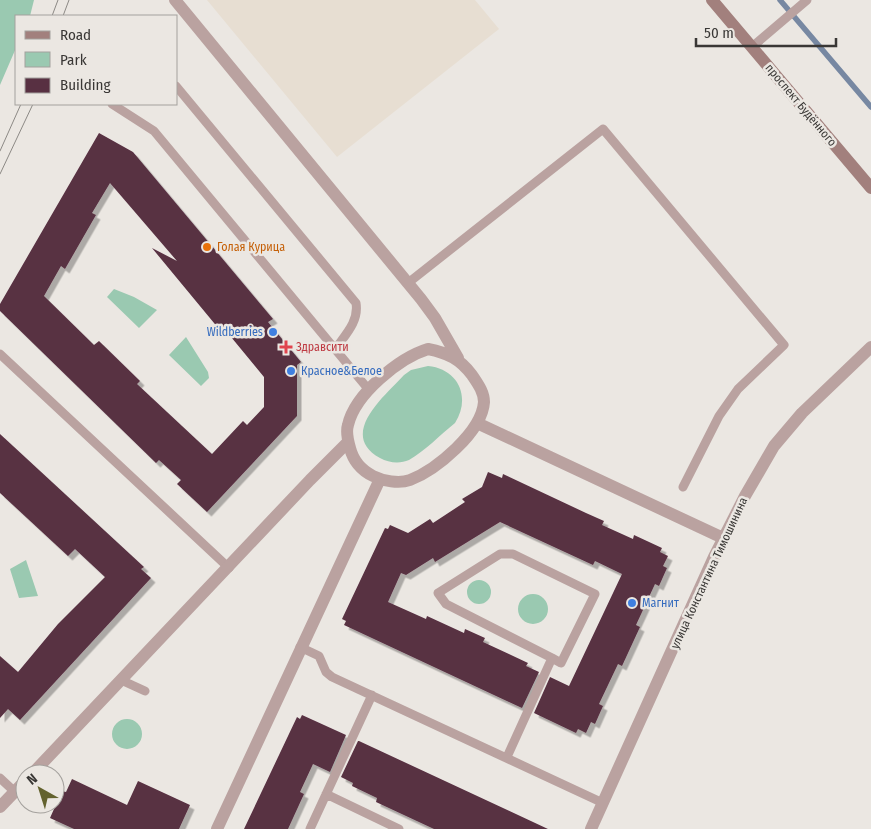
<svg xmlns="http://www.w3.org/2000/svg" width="871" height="829" font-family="'Fira Sans Condensed',sans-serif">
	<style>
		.built { fill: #e7ded2 }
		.green { fill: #9ac9b1 }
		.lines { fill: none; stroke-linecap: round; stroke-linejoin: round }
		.stream { stroke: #7788a2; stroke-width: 5.5 }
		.building { fill: #583042; fill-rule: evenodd; filter: url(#shadow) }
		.service { stroke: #baa2a0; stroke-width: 9 }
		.minor { stroke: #baa2a0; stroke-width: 12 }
		.secondary { stroke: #a2807d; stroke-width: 12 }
		.tram { stroke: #8c8985; stroke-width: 1 }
		.food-dot { fill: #e8710a; stroke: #ebe7e2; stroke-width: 2 }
		.shop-dot { fill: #3f7fe0; stroke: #ebe7e2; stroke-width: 2 }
		.health-dot { fill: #e0444e; stroke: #ebe7e2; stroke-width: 2 }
		.labels { text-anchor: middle; stroke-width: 5; stroke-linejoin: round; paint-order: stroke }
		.street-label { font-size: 12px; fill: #393735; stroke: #ebe7e2 }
		.food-label { font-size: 12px; fill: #c56008; stroke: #ebe7e2; text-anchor: start }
		.shop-label { font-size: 12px; fill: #366cbe; stroke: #ebe7e2; text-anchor: start }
		.health-label { font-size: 12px; fill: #be3a42; stroke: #ebe7e2; text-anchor: start }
	</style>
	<defs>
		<filter id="shadow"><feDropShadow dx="4.5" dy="4.5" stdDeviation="0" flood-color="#0004"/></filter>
	</defs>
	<rect width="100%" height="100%" fill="#ebe7e2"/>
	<!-- built -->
	<path class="built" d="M 207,0 L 475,0 L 499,29 L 337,157 Z"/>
	<!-- green -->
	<path class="green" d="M 0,0 L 34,0 L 30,16 L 16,16 L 16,48 L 0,85 Z
		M 114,289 L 134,297 L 157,310 L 139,328 L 107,297 Z
		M 186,337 L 208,372 L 209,378 L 201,386 L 169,355 Z
		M 428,366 C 459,369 471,398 455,423 C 440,435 425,451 409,460 C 400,464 389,463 380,458 C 337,434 386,395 404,375 L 411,370 Z
		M 26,560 L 38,596 L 19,598 L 10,569 Z
		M467 592a12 12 0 1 1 24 0a12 12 0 1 1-24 0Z
		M518 609a15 15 0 1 1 30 0a15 15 0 1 1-30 0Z
		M112 734a15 15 0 1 1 30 0a15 15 0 1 1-30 0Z"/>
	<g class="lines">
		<!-- stream -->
		<path class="stream" d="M 780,0 L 871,107"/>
	</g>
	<!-- building -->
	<path class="building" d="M 99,133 L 133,152 L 273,319 L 268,322 L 301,362 L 297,365 L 297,416 L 207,512 L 177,484 L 181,480 L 159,460 L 156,463 L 0,311 L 0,304 ZM 110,183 L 177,261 L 152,248 L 219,329 L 222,326 L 264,377 L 264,407 L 247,425 L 243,421 L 212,454 L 137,384 L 140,381 L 99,341 L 94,345 L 44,296 L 61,266 L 65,269 L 96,215 L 92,213 Z
		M 0,434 L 144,567 L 141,569 L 151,578 L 20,720 L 8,709 L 0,718 L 0,656 L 18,672 L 58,624 L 105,577 L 75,549 L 68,556 L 0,493 Z
		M 488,472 L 502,478 L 503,474 L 586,513 L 604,521 L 602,525 L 633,539 L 634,535 L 662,548 L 660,552 L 668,556 L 663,566 L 667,568 L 659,586 L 655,584 L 636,625 L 640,627 L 622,666 L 618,664 L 599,704 L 603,706 L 595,724 L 591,722 L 586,733 L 578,729 L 576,733 L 534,713 L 550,677 L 569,686 L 622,574 L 595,561 L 593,565 L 500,522 L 435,562 L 433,558 L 406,575 L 401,573 L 388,602 L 426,619 L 427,616 L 464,633 L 465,629 L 485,638 L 483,642 L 528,663 L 526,666 L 539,672 L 522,708 L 344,625 L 346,621 L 342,619 L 385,528 L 388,529 L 390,525 L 408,533 L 430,519 L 433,523 L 465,502 L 462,499 L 482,487 Z
		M 302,715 L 346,735 L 330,772 L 313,764 L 300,792 L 304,794 L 288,829 L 244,829 L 297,717 L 300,719 Z
		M 358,741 L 359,741 L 548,829 L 434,829 L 376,802 L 377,798 L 352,786 L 353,783 L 341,777 Z
		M 72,779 L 127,805 L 138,781 L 190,805 L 179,829 L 74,829 L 50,818 L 62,791 L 66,792 Z"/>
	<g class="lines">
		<!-- service -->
		<path class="service" d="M 752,47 L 807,0
			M 176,86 L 356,303 C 359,321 346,334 336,348
			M 112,104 L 154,131 L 369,390
			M 408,283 L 603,129 L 784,345 L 738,389 L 719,416 L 683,487
			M 0,354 L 229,568
			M 300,647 L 319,656 L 326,672 L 332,677 L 603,803
			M 121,680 L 145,691
			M 507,757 L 552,658 L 446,604 L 438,593 L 500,554 L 513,554 L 595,594 L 561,663 L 552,658
			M 0,778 L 15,792
			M 326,794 L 399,829
			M 310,829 L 372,695"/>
		<!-- minor -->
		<path class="minor" d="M 175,0 L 421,299 L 435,318 L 458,358
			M 428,349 C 448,353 460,359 472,375 C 478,384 484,392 484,402 C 482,432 436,470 410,480 C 399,484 383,481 373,476 C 361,470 353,460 350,448 C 348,441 346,431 348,425 C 355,394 399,358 428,349 Z
			M 477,423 L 723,538
			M 32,774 L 310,480 L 348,442
			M 0,807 L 25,781
			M 217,829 L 380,479
			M 591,829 L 714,557 L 745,496 L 774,446 L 802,413 L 871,347"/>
		<!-- secondary -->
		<path class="secondary" d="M 712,0 L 871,188"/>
		<!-- tram -->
		<path class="tram" d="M 52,16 L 58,0
			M 63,16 L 69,0
			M 0,151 L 21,104
			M 0,174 L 33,104"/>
	</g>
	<!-- markers -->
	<circle class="food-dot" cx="207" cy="247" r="5"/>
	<g class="shop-dot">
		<circle cx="273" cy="332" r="5"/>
		<circle cx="291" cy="371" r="5"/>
		<circle cx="632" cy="603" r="5"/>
	</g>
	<path class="health-dot" d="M283.5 339.5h5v5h5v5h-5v5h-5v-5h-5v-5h5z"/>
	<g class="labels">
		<!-- street labels -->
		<g class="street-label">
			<text transform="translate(801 105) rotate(50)" y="4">проспект Будённого</text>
			<text transform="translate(709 573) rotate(-65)" y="4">улица Константина Тимошинина</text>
		</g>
		<!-- food labels -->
		<g class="food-label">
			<text x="217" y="251">Голая Курица</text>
		</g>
		<!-- shop labels -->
		<g class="shop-label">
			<text x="263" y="336" text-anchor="end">Wildberries</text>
			<text x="301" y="375">Красное&amp;Белое</text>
			<text x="642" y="607">Магнит</text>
		</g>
		<!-- health labels -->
		<g class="health-label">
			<text x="296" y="351">Здравсити</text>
		</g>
	</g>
	<!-- legend -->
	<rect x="15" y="15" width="162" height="90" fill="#ebe7e2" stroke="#a4a19d"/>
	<rect x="25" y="31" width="25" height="8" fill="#a2807d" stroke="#a4a19d"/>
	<text x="60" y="40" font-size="15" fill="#393735">Road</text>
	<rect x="25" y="52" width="25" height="15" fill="#9ac9b1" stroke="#a4a19d"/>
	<text x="60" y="65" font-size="15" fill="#393735">Park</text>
	<rect x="25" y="78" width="25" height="15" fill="#583042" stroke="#a4a19d"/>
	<text x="60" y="90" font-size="15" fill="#393735">Building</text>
	<!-- north arrow -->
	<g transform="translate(40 789) rotate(321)"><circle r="24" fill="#ebe7e2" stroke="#a4a19d"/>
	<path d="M0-4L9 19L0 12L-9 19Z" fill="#63622e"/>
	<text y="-8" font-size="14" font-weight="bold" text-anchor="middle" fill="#393735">N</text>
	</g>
	<!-- scale -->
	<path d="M696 38v8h140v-8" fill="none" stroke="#393735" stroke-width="2.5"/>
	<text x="704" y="38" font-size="15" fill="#393735" stroke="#ebe7e2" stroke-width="4" paint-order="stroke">50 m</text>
</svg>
